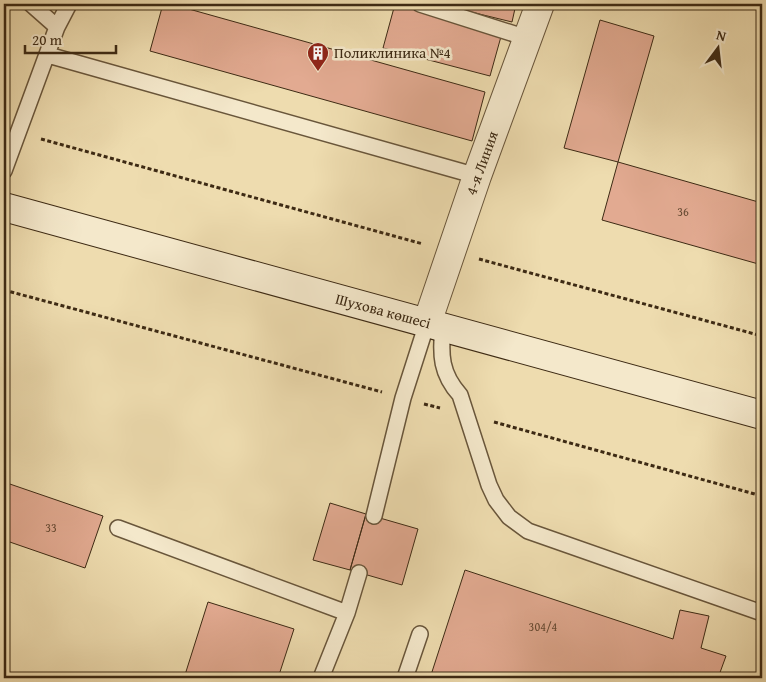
<svg xmlns="http://www.w3.org/2000/svg" width="766" height="682" font-family="'Gentium Book Plus',serif">
	<style>
		.building { fill: #e2aa91; stroke: #3d2a14 }
		.lines { fill: none; stroke-linecap: round; stroke-linejoin: round }
		.lane-casing { stroke: #69563b; stroke-width: 18 }
		.street-casing { stroke: #69563b; stroke-width: 30 }
		.secondary-casing { stroke: #3d2a14; stroke-width: 30 }
		.path { stroke: #3d2a14; stroke-width: 3; stroke-dasharray: 4 2.5; stroke-linecap: butt }
		.lane { stroke: #f4e8cb; stroke-width: 15 }
		.street { stroke: #f4e8cb; stroke-width: 28 }
		.secondary { stroke: #f4e8cb; stroke-width: 28 }
		.labels { text-anchor: middle; stroke-width: 5; stroke-linejoin: round; paint-order: stroke }
		.number-label { font-size: 12px; fill: #664a33 }
		.poi-label { font-size: 15px; fill: #3d2a14; stroke: #f4e8cb; text-anchor: start }
		.street-label { font-size: 15px; fill: #3d2a14; stroke: #f4e8cb }
	</style>
	<rect width="100%" height="100%" fill="#eedcaf"/>
	<filter id="stains"><feTurbulence type="fractalNoise" baseFrequency=".004" numOctaves="4"/><feColorMatrix values="0 0 0 0 .2 0 0 0 0 .09 0 0 0 0 .02 0 0 0 .5 -.17"/></filter>
	<radialGradient id="worn" r=".72"><stop offset=".6" stop-color="#630" stop-opacity="0"/><stop offset="1" stop-color="#630" stop-opacity=".3"/></radialGradient>
	<!-- building -->
	<path class="building" d="M 163,4 L 171,4 L 485,92 L 472,141 L 150,51 Z
		M 395,4 L 502,33 L 490,76 L 383,48 Z
		M 469,4 L 516,4 L 512,22 L 467,11 Z
		M 600,20 L 654,36 L 618,162 L 564,148 Z
		M 618,162 L 762,203 L 762,265 L 602,220 Z
		M 4,482 L 103,516 L 85,568 L 4,540 Z
		M 330,503 L 366,514 L 350,570 L 313,560 Z
		M 366,514 L 418,529 L 402,585 L 350,570 Z
		M 465,570 L 673,639 L 680,610 L 709,616 L 701,648 L 726,656 L 718,678 L 430,678 Z
		M 208,602 L 294,629 L 278,678 L 184,678 Z"/>
	<g class="lines">
		<!-- lane casing -->
		<g class="lane-casing">
			<path id="lane" d="M 31,4 L 57,27
				M 420,4 L 527,38
				M 48,55 L 477,176
				M 4,171 L 57,27 L 69,4
				M 443,327 C 440,355 441,374 460,395 L 489,485 L 496,500 L 509,517 L 528,531 L 762,613
				M 374,516 L 403,398 L 427,323
				M 118,528 L 347,613
				M 321,678 L 347,613 L 359,573
				M 405,678 L 420,634"/>
		</g>
		<!-- street casing -->
		<g class="street-casing">
			<path id="street" d="M 427,323 L 477,176 L 540,4"/>
		</g>
		<!-- secondary casing -->
		<g class="secondary-casing">
			<path id="secondary" d="M 4,207 L 762,415"/>
		</g>
		<!-- path -->
		<path class="path" d="M 41,139 L 423,244
			M 479,259 L 762,336
			M 4,290 L 382,392
			M 424,404 L 440,408
			M 494,422 L 762,496"/>
		<!-- lane -->
		<use href="#lane" class="lane"/>
		<!-- street -->
		<use href="#street" class="street"/>
		<!-- secondary -->
		<use href="#secondary" class="secondary"/>
	</g>
	<!-- icons -->
	<defs>
		<g id="building-pin" transform="scale(1.125)"><path d="M0 17L-7.5 6A9.5 9.5 0 1 1 7.5 6Z" fill="#8f2418" stroke="#f4e8cb"/><path d="M-4-6H4V6H1V3H-1V6H-4ZM-2.5-4.3h1.7v1.8h-1.7ZM.8-4.3h1.7v1.8H.8ZM-2.5-1h1.7V.8h-1.7ZM.8-1h1.7V.8H.8Z" fill="#fff"/></g>
	</defs>
	<g fill-rule="evenodd">
		<use href="#building-pin" x="318" y="53"/>
	</g>
	<g class="labels">
		<!-- number labels -->
		<g class="number-label">
			<text x="683" y="216">36</text>
			<text x="51" y="532">33</text>
			<text x="543" y="631">304/4</text>
		</g>
		<!-- poi labels -->
		<g class="poi-label">
			<text x="334" y="58">Поликлиника №4</text>
		</g>
		<!-- street labels -->
		<g class="street-label">
			<text transform="translate(482 163) rotate(-70)" y="5">4-я Линия</text>
			<text transform="translate(383 311) rotate(15)" y="5">Шухова көшесі</text>
		</g>
	</g>
	<!-- margin -->
	<rect width="766" height="682" fill="none" stroke="#eedcaf" stroke-width="20"/>
	<rect x="5" y="5" width="756" height="672" fill="none" stroke="#3d2a14" stroke-width="2.5"/>
	<rect x="10" y="10" width="746" height="662" fill="none" stroke="#3d2a14"/>
	<!-- north arrow -->
	<g transform="translate(718 48) rotate(15)" stroke="#f4e8cb" stroke-width="4" paint-order="stroke">
	<path d="M0-4L9 19L0 12L-9 19Z" fill="#3d2a14"/>
	<text y="-8" font-size="14" font-weight="bold" text-anchor="middle" fill="#3d2a14">N</text>
	</g>
	<!-- scale -->
	<path d="M25 45v8h91v-8" fill="none" stroke="#3d2a14" stroke-width="2.5"/>
	<text x="32" y="45" font-size="15" fill="#3d2a14" stroke="#f4e8cb" stroke-width="4" paint-order="stroke">20 m</text>
	<rect width="100%" height="100%" filter="url(#stains)"/>
	<rect width="100%" height="100%" fill="url(#worn)"/>
</svg>
